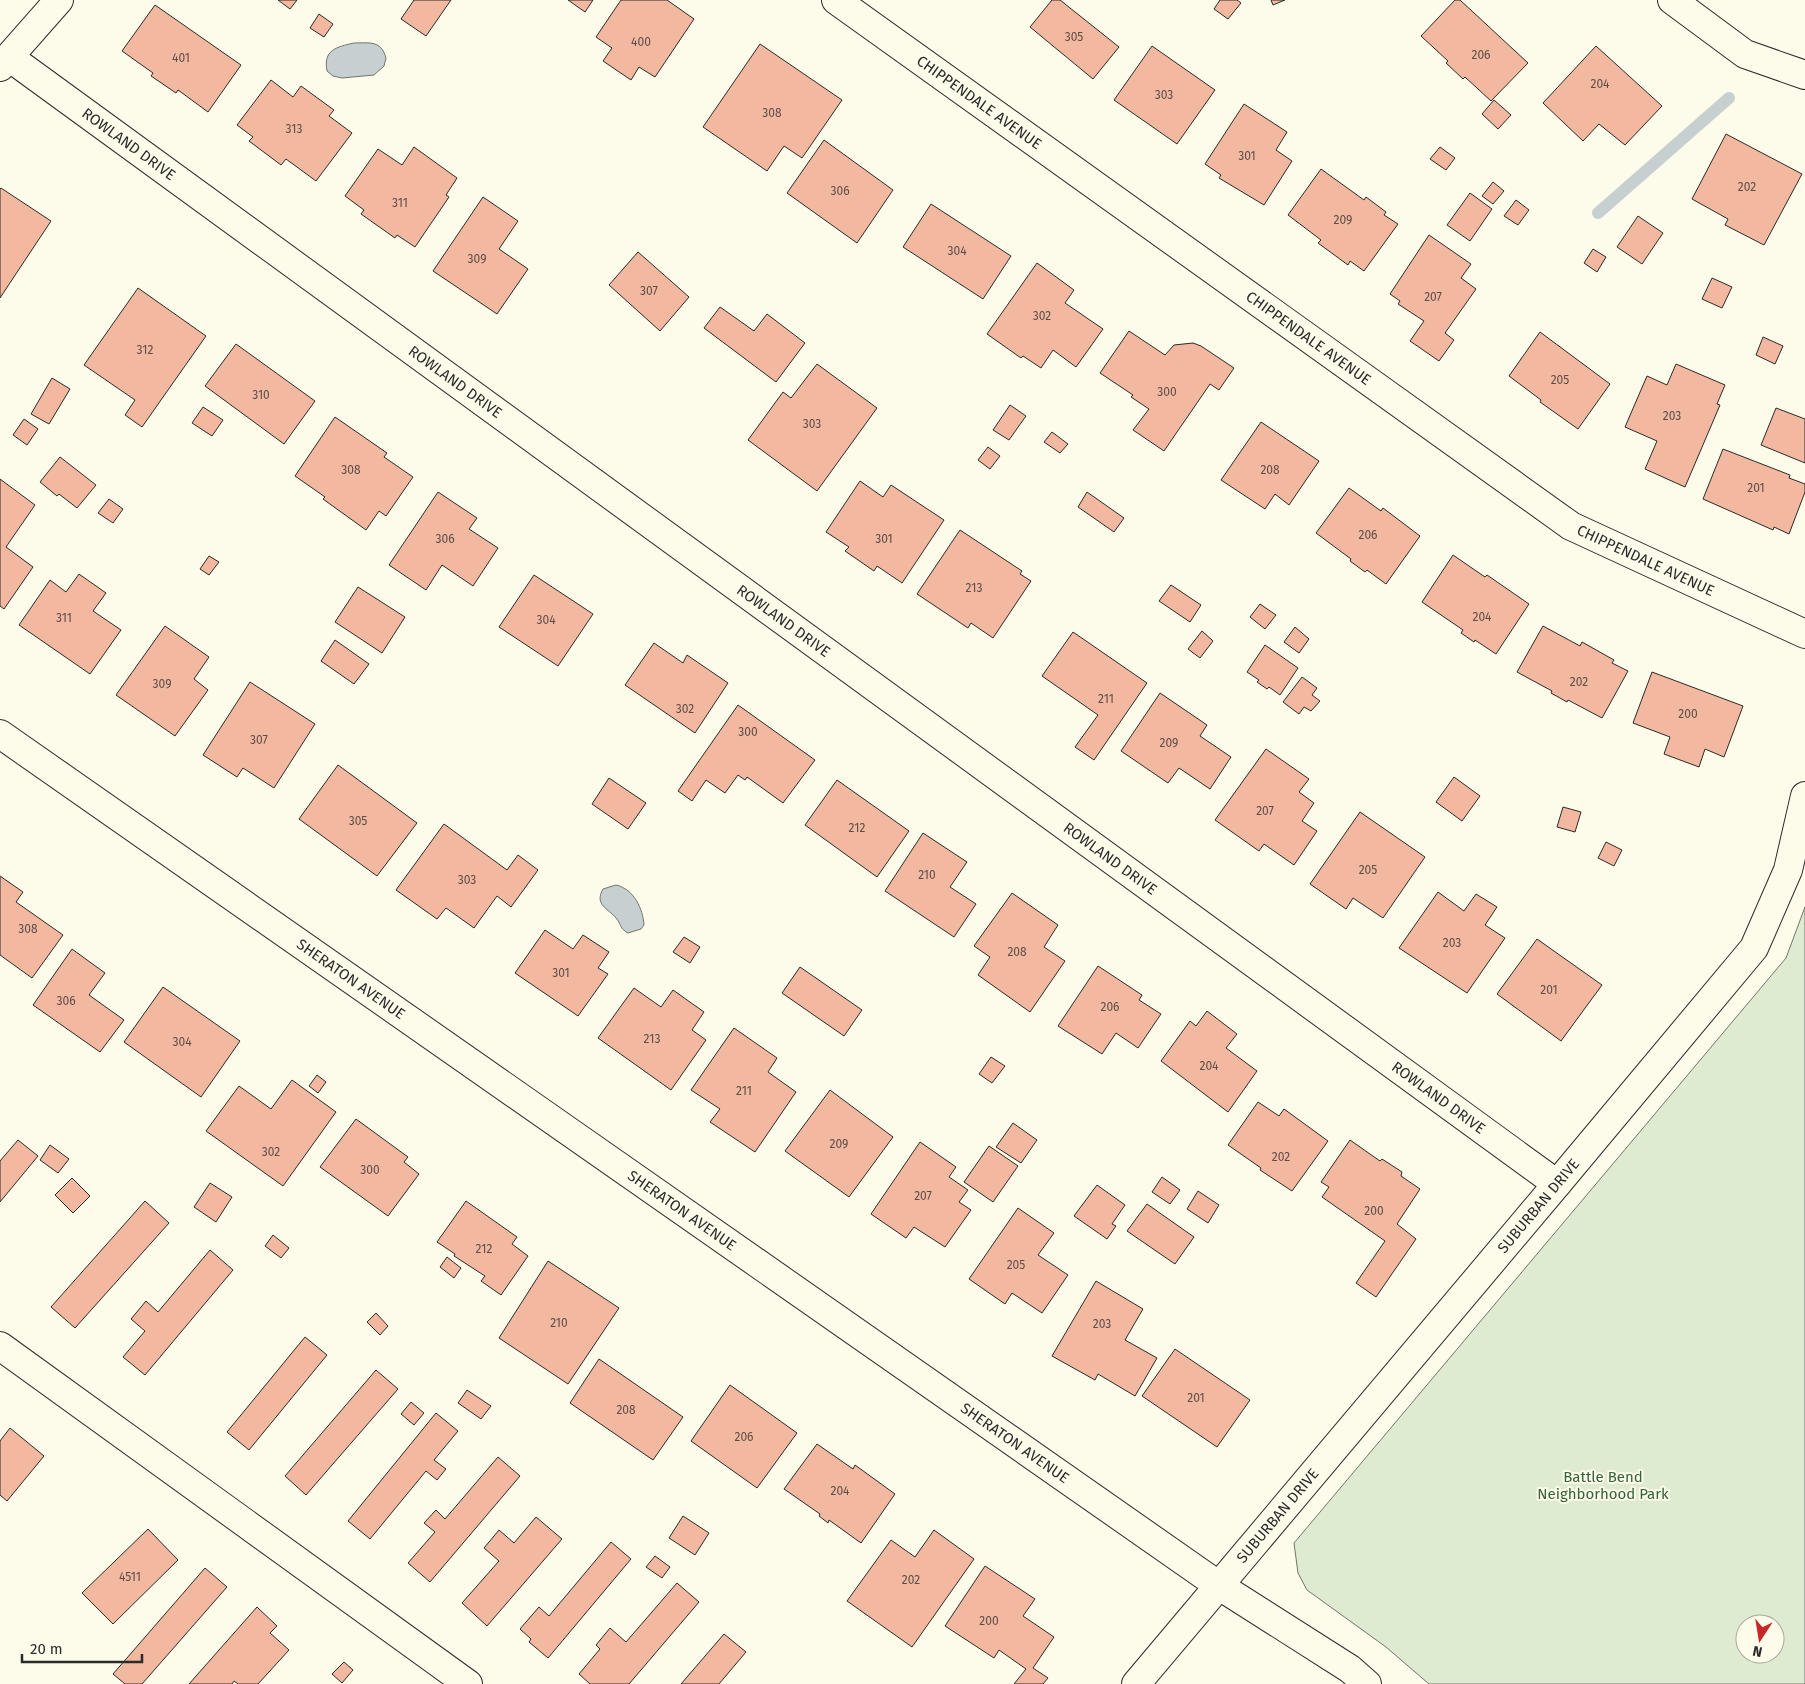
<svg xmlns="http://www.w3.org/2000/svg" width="1805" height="1684" font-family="'Fira Sans',sans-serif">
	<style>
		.green { fill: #deebd1; stroke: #74746e; fill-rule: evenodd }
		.water { fill: #c7d0d0; stroke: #74746e }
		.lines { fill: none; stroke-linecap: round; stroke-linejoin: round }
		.stream { stroke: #c7d0d0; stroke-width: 12 }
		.building { fill: #f2b8a0; stroke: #2b2b2b }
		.minor-casing { stroke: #2b2b2b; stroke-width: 30 }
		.minor { stroke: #fdfbea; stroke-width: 28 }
		.labels { text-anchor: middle; stroke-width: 4; stroke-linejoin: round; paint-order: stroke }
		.number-label { font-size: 12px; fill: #5d4e48 }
		.street-label { font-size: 15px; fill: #2b2b2b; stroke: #fdfbea }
		.park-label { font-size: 15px; fill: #34623c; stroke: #fdfbea }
	</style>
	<rect width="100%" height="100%" fill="#fdfbea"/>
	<!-- green -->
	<path class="green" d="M 1805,907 L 1805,1684 L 1429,1684 L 1386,1647 L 1307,1590 L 1298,1573 L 1294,1543 L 1786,958 ZM 1745,1624 L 1775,1624 L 1775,1654 L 1745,1654 Z"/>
	<!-- water -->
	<path class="water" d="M 354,43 C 370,43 381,40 386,58 L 384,66 L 374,75 L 342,78 L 333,76 L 327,71 C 323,50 336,47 354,43 Z
		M 616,885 C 634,889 643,909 644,925 L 641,929 L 628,933 C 619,928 622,925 616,918 C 608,908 594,905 603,889 Z"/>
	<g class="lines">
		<!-- stream -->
		<path class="stream" d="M 1598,213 L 1729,98"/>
	</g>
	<!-- building -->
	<path class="building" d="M 278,0 L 297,0 L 290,9 Z
		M 414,0 L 451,0 L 426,36 L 401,19 Z
		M 568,0 L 593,0 L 585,12 Z
		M 621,0 L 667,0 L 694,19 L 655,77 L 639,67 L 631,80 L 603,61 L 612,48 L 596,37 Z
		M 1052,0 L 1060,0 L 1119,47 L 1093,79 L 1030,27 Z
		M 1220,0 L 1237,0 L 1241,3 L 1228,19 L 1214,9 Z
		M 1271,0 L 1285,0 L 1273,5 Z
		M 1455,0 L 1460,0 L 1528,63 L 1491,101 L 1465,77 L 1463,79 L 1446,63 L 1448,61 L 1421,36 Z
		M 155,5 L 241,65 L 208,112 L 178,90 L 176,93 L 151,76 L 153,73 L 122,51 Z
		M 319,14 L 333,24 L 324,37 L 310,28 Z
		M 760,44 L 842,100 L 802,158 L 784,146 L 767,171 L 703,127 Z
		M 1152,46 L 1215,90 L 1177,144 L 1114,100 Z
		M 1596,46 L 1662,106 L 1625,145 L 1599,124 L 1583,141 L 1543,103 Z
		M 271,80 L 293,97 L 301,86 L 334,110 L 329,116 L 352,133 L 316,181 L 286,159 L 281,165 L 249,141 L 253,137 L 237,125 Z
		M 1494,100 L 1511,115 L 1498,129 L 1482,114 Z
		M 1244,104 L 1287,132 L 1276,150 L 1292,161 L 1264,205 L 1219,178 L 1221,175 L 1205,164 Z
		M 1726,134 L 1802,174 L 1764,245 L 1725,225 L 1728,219 L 1692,199 Z
		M 824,140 L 893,190 L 857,243 L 787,193 Z
		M 414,147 L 457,178 L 446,195 L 449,197 L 415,247 L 397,235 L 395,238 L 361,214 L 364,210 L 345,196 L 378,149 L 402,165 Z
		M 1440,147 L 1455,158 L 1446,170 L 1430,159 Z
		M 1321,169 L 1364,200 L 1366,197 L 1386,212 L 1384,215 L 1398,224 L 1364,271 L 1350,261 L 1348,265 L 1318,243 L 1321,240 L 1288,215 Z
		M 1493,182 L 1504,191 L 1493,204 L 1482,196 Z
		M 1,188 L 51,221 L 0,298 L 0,189 Z
		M 1470,193 L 1492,209 L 1470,241 L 1447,225 Z
		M 483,197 L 518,221 L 499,249 L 528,269 L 497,314 L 433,271 Z
		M 1516,200 L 1529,210 L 1518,225 L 1504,216 Z
		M 931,204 L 1011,256 L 983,299 L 903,247 Z
		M 1638,216 L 1663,233 L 1642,264 L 1617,247 Z
		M 1429,235 L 1471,264 L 1461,278 L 1476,289 L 1445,333 L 1454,340 L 1439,361 L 1410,341 L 1424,321 L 1398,304 L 1400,301 L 1390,294 Z
		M 1593,249 L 1606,257 L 1597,272 L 1584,263 Z
		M 638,252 L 689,297 L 660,331 L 609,285 Z
		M 1037,263 L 1074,290 L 1065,303 L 1103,329 L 1076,367 L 1053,350 L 1041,368 L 1023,356 L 1021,358 L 987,334 Z
		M 1712,278 L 1732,287 L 1722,308 L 1702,299 Z
		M 138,288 L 206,336 L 142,427 L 125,415 L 135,400 L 84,365 Z
		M 720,307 L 754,331 L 767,314 L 805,343 L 776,382 L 704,328 Z
		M 1129,331 L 1165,355 L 1174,345 L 1193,343 L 1201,346 L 1234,368 L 1219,390 L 1210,384 L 1164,451 L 1133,430 L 1149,409 L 1131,397 L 1133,395 L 1100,373 Z
		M 1540,332 L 1610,384 L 1578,429 L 1540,402 L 1541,400 L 1509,376 Z
		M 1763,337 L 1783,346 L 1775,364 L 1756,355 Z
		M 236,344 L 315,401 L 284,444 L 205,386 Z
		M 817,364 L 877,408 L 817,491 L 748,440 L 783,392 L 791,398 Z
		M 1676,364 L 1725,385 L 1717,404 L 1720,405 L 1685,487 L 1645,469 L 1657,441 L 1625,427 L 1647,376 L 1667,385 Z
		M 52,378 L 70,389 L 49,424 L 31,414 Z
		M 1010,405 L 1026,416 L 1009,440 L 993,430 Z
		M 203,407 L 223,420 L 212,436 L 192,423 Z
		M 1776,408 L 1805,419 L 1805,463 L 1761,445 Z
		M 335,417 L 387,453 L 384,457 L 413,477 L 386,516 L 379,511 L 366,530 L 323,499 L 325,497 L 295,476 Z
		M 24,419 L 38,429 L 27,445 L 13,435 Z
		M 1261,422 L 1319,461 L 1289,505 L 1275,494 L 1265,509 L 1221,480 Z
		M 1052,432 L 1068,444 L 1060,453 L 1044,442 Z
		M 988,447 L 1000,456 L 990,469 L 978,460 Z
		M 1723,449 L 1790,475 L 1789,478 L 1805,484 L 1805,492 L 1789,534 L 1774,527 L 1773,530 L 1703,499 Z
		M 60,457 L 96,485 L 77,508 L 59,494 L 57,496 L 40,482 Z
		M 0,479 L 35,505 L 6,547 L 33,567 L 4,609 L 0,606 Z
		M 860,481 L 883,497 L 891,485 L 944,520 L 902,583 L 877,566 L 874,571 L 845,551 L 849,547 L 826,532 Z
		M 1349,488 L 1381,511 L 1383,508 L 1420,536 L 1386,584 L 1367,570 L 1365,572 L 1350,561 L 1351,559 L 1316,533 Z
		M 438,492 L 477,518 L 469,529 L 498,548 L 473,586 L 442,565 L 426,590 L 389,565 Z
		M 1087,492 L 1124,518 L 1114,532 L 1078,507 Z
		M 109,499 L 123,509 L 113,523 L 98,513 Z
		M 960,530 L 1022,571 L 1020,574 L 1031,581 L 993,638 L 971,623 L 968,628 L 917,594 Z
		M 1453,555 L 1485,577 L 1487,575 L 1529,604 L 1496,654 L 1475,640 L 1474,642 L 1461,633 L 1463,630 L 1422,602 Z
		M 209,556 L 219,562 L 209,575 L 200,569 Z
		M 79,574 L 106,593 L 93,611 L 121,630 L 90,674 L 19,625 L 50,580 L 66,592 Z
		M 534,575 L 593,614 L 558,666 L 499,627 Z
		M 1171,585 L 1201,605 L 1190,622 L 1159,601 Z
		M 358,587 L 405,617 L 382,653 L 335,622 Z
		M 1260,604 L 1276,615 L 1265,629 L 1250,617 Z
		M 165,626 L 209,657 L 194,679 L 208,690 L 175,736 L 116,695 Z
		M 1543,626 L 1580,646 L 1582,642 L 1614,660 L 1612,663 L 1628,671 L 1602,718 L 1568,700 L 1567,702 L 1551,693 L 1552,691 L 1517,672 Z
		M 1295,627 L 1309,639 L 1299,653 L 1284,642 Z
		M 1202,631 L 1213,641 L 1200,658 L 1188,649 Z
		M 1073,632 L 1147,683 L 1094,760 L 1075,747 L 1098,715 L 1042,676 Z
		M 335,640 L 369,664 L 354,684 L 321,661 Z
		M 654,643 L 683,663 L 687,655 L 728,683 L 695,733 L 625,685 Z
		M 1265,645 L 1298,668 L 1280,695 L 1269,687 L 1267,689 L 1257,682 L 1259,680 L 1247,672 Z
		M 1652,672 L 1743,706 L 1724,757 L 1705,749 L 1699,767 L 1664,754 L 1670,737 L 1633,723 Z
		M 1302,677 L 1317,688 L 1312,695 L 1320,701 L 1311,711 L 1304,707 L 1299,714 L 1283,702 Z
		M 250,682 L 315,724 L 274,788 L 243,768 L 237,777 L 203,755 Z
		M 1160,693 L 1207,725 L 1200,736 L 1231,757 L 1210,789 L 1179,768 L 1168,783 L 1121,751 Z
		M 738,705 L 815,760 L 783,803 L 747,777 L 745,780 L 738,775 L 725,793 L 706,780 L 692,801 L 678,791 Z
		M 1266,749 L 1309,779 L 1299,792 L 1314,803 L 1302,821 L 1317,831 L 1294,865 L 1264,844 L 1259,851 L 1215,820 Z
		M 338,765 L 417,823 L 377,876 L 299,819 Z
		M 1454,777 L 1480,796 L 1462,821 L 1436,802 Z
		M 609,778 L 646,803 L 628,829 L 592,804 Z
		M 837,780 L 909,831 L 877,877 L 805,825 Z
		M 1563,807 L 1581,812 L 1575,832 L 1557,827 Z
		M 1360,812 L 1425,857 L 1383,918 L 1353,898 L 1346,909 L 1310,884 Z
		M 444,824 L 507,870 L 518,855 L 538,870 L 511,907 L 497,896 L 474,928 L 446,908 L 437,919 L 396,890 Z
		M 923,833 L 967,862 L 950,887 L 976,904 L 954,937 L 885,891 Z
		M 1606,842 L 1622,850 L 1614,866 L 1598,858 Z
		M 0,876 L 23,892 L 16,902 L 63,935 L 32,978 L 0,955 Z
		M 1438,892 L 1464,911 L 1476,894 L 1497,907 L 1485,925 L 1505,938 L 1467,993 L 1399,948 Z
		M 1012,893 L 1058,925 L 1044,947 L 1065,961 L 1030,1012 L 978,975 L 990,957 L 974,946 Z
		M 545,930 L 573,949 L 583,935 L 609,952 L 598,968 L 608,974 L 578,1016 L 515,973 Z
		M 684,937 L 700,947 L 690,963 L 673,952 Z
		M 1537,939 L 1602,985 L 1561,1041 L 1497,994 Z
		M 72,949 L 105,973 L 89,995 L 124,1020 L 100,1052 L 33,1005 Z
		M 1098,966 L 1142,995 L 1139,1000 L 1161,1014 L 1138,1048 L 1116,1033 L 1102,1054 L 1058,1026 Z
		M 800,967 L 862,1010 L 844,1036 L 782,993 Z
		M 163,987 L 240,1041 L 201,1097 L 124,1042 Z
		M 634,988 L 661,1007 L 673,990 L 704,1012 L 692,1030 L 706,1040 L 671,1090 L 598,1038 Z
		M 1207,1011 L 1237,1034 L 1226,1048 L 1257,1071 L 1228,1112 L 1161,1061 L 1190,1021 L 1196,1026 Z
		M 734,1028 L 777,1058 L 768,1072 L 796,1092 L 755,1152 L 710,1122 L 720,1109 L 691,1090 Z
		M 991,1057 L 1005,1066 L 992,1083 L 979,1074 Z
		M 317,1075 L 326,1082 L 318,1093 L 309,1086 Z
		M 292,1080 L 336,1112 L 283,1186 L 206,1131 L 239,1086 L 271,1109 Z
		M 830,1090 L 893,1137 L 849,1197 L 785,1151 Z
		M 1258,1102 L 1279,1116 L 1284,1109 L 1328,1141 L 1292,1191 L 1260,1170 L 1261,1168 L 1228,1145 Z
		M 356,1119 L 408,1157 L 404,1162 L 419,1174 L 388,1216 L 320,1167 Z
		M 1013,1123 L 1037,1140 L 1021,1163 L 996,1147 Z
		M 18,1140 L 38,1156 L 0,1202 L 0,1161 Z
		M 1350,1140 L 1380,1161 L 1382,1159 L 1402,1172 L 1401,1176 L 1420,1189 L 1397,1224 L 1416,1239 L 1376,1297 L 1356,1283 L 1385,1241 L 1322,1197 L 1329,1187 L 1321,1182 Z
		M 920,1142 L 956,1167 L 949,1177 L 968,1190 L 959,1202 L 971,1210 L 945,1247 L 914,1227 L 906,1238 L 871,1214 Z
		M 50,1145 L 69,1159 L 58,1173 L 40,1160 Z
		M 989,1146 L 1018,1166 L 993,1202 L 964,1182 Z
		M 1162,1177 L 1180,1190 L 1170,1204 L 1152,1192 Z
		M 72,1178 L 90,1196 L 73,1213 L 55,1195 Z
		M 210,1183 L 232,1197 L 216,1222 L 194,1207 Z
		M 1097,1185 L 1125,1205 L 1112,1224 L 1116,1226 L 1107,1239 L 1074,1216 Z
		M 1198,1191 L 1219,1205 L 1208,1223 L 1187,1209 Z
		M 145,1201 L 169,1223 L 75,1328 L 51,1307 Z
		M 466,1201 L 517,1237 L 512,1244 L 528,1256 L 501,1295 L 481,1281 L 485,1276 L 454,1256 L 455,1254 L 437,1242 Z
		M 1147,1204 L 1194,1237 L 1175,1264 L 1127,1231 Z
		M 1018,1208 L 1054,1233 L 1038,1255 L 1068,1275 L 1042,1313 L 1012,1293 L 1005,1304 L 969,1279 Z
		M 273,1235 L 289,1248 L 281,1258 L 265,1246 Z
		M 210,1250 L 233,1270 L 145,1375 L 123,1357 L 145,1331 L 131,1319 L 146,1301 L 158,1312 Z
		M 447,1257 L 461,1268 L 454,1278 L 440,1267 Z
		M 548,1261 L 619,1308 L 568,1384 L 499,1338 Z
		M 1096,1281 L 1143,1309 L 1125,1340 L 1157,1358 L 1135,1396 L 1098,1374 L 1095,1380 L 1052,1356 Z
		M 376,1313 L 388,1326 L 380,1335 L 367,1322 Z
		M 305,1337 L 327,1355 L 249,1450 L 227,1432 Z
		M 1175,1349 L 1250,1400 L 1217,1447 L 1142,1396 Z
		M 599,1359 L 683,1417 L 653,1460 L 570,1403 Z
		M 376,1370 L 398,1389 L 306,1495 L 285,1476 Z
		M 730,1385 L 797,1433 L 757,1488 L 691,1441 Z
		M 467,1390 L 491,1406 L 481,1419 L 458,1403 Z
		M 411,1402 L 424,1413 L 414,1425 L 401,1414 Z
		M 436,1413 L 458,1431 L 434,1460 L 446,1469 L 437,1480 L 426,1471 L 370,1539 L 348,1521 Z
		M 10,1428 L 44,1456 L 7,1501 L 0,1495 L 0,1441 Z
		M 817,1444 L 853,1469 L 855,1465 L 895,1494 L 861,1543 L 829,1520 L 828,1523 L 819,1516 L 820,1514 L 784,1489 Z
		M 498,1457 L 520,1476 L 430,1582 L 408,1563 L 435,1532 L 424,1523 L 436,1510 L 445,1519 Z
		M 683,1516 L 709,1533 L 695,1555 L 669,1538 Z
		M 536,1517 L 562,1539 L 487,1626 L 462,1603 L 499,1561 L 484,1548 L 499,1530 L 514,1543 Z
		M 148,1529 L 178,1560 L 113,1624 L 82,1593 Z
		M 934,1530 L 974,1559 L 912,1647 L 847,1601 L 891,1540 L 915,1557 Z
		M 611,1542 L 631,1559 L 548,1658 L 529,1642 L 531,1639 L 520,1629 L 539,1607 L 549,1616 Z
		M 655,1556 L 670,1567 L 662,1578 L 646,1567 Z
		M 985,1566 L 1035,1599 L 1023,1616 L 1054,1637 L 1033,1668 L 1048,1678 L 1043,1684 L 1014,1684 L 1026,1669 L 999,1650 L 994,1658 L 945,1626 Z
		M 205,1568 L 227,1587 L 142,1684 L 125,1684 L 113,1674 Z
		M 677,1583 L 699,1602 L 629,1684 L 590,1684 L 579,1674 L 600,1649 L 596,1645 L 610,1628 L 626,1642 Z
		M 257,1607 L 277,1626 L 270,1633 L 289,1650 L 258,1684 L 238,1684 L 234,1681 L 232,1684 L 189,1684 Z
		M 724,1634 L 746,1652 L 719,1684 L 681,1684 Z
		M 344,1662 L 353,1670 L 342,1683 L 332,1674 Z"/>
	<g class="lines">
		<!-- minor casing -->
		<g class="minor-casing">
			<g id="minor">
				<path id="s1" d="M 836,0 L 1571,526 L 1805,634"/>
				<path d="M 1672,0 L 1745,54 L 1805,75"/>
				<path id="s2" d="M 9,57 L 1557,1184"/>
				<path d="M 0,67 L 59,0"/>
				<path id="s3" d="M 0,734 L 1218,1585 L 1350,1669 L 1367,1684"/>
				<path d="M 0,1346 L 468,1684"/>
				<path id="s4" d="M 1136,1684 L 1557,1184 L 1754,948 L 1788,870 L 1805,796"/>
			</g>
		</g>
		<!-- minor -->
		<use href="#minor" class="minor"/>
	</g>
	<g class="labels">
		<!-- number labels -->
		<g class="number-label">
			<text x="1074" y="41">305</text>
			<text x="641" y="46">400</text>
			<text x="1481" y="59">206</text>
			<text x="181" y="62">401</text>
			<text x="1600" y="88">204</text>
			<text x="1164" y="99">303</text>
			<text x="772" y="117">308</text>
			<text x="294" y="133">313</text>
			<text x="1247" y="160">301</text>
			<text x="1747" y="191">202</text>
			<text x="840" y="195">306</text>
			<text x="400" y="207">311</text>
			<text x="1343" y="224">209</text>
			<text x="957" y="255">304</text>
			<text x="477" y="263">309</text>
			<text x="649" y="295">307</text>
			<text x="1433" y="301">207</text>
			<text x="1042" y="320">302</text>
			<text x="145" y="354">312</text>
			<text x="1560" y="384">205</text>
			<text x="1167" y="396">300</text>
			<text x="261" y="399">310</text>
			<text x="1672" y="420">203</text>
			<text x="812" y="428">303</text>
			<text x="351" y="474">308</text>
			<text x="1270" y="474">208</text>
			<text x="1756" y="492">201</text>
			<text x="1368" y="539">206</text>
			<text x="445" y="543">306</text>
			<text x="884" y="543">301</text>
			<text x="974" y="592">213</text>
			<text x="1482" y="621">204</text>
			<text x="64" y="622">311</text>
			<text x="546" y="624">304</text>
			<text x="1579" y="686">202</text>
			<text x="162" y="688">309</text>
			<text x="1106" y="703">211</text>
			<text x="685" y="713">302</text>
			<text x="1688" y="718">200</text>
			<text x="748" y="736">300</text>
			<text x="259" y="744">307</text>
			<text x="1169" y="747">209</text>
			<text x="1265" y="815">207</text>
			<text x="358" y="825">305</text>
			<text x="857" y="832">212</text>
			<text x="1368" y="874">205</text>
			<text x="927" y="879">210</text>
			<text x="467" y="884">303</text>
			<text x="28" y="933">308</text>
			<text x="1452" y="947">203</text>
			<text x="1017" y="956">208</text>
			<text x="561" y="977">301</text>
			<text x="1549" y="994">201</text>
			<text x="66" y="1005">306</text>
			<text x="1110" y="1011">206</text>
			<text x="652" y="1043">213</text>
			<text x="182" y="1046">304</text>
			<text x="1209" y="1070">204</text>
			<text x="744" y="1095">211</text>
			<text x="839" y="1148">209</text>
			<text x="271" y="1156">302</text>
			<text x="1281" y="1161">202</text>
			<text x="370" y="1174">300</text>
			<text x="923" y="1200">207</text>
			<text x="1374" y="1215">200</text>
			<text x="484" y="1253">212</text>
			<text x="1016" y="1269">205</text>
			<text x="559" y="1327">210</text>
			<text x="1102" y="1328">203</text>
			<text x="1196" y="1402">201</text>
			<text x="626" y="1414">208</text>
			<text x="744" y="1441">206</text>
			<text x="840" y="1495">204</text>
			<text x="130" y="1581">4511</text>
			<text x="911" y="1584">202</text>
			<text x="989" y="1625">200</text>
		</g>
		<!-- street labels -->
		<g class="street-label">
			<text dy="5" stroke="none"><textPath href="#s1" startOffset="176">CHIPPENDALE AVENUE</textPath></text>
			<text dy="5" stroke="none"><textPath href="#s2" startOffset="148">ROWLAND DRIVE</textPath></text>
			<text dy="5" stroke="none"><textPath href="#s1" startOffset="581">CHIPPENDALE AVENUE</textPath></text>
			<text dy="5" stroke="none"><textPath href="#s2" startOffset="552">ROWLAND DRIVE</textPath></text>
			<text dy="5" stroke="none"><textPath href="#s1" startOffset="986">CHIPPENDALE AVENUE</textPath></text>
			<text dy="5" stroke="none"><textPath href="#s2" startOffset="958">ROWLAND DRIVE</textPath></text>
			<text dy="5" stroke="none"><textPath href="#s2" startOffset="1362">ROWLAND DRIVE</textPath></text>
			<text dy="5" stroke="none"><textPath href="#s3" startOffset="428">SHERATON AVENUE</textPath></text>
			<text dy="5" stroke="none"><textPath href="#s2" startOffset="1768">ROWLAND DRIVE</textPath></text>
			<text dy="5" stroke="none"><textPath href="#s4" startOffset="625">SUBURBAN DRIVE</textPath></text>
			<text dy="5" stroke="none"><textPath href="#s3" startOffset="832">SHERATON AVENUE</textPath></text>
			<text dy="5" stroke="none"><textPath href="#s3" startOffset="1238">SHERATON AVENUE</textPath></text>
			<text dy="5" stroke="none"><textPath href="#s4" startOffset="220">SUBURBAN DRIVE</textPath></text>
		</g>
		<!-- park labels -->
		<g class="park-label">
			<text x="1603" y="1482">Battle Bend<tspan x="1603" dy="17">Neighborhood Park</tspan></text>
		</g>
	</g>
	<!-- north arrow -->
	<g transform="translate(1760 1639) rotate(192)"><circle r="24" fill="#fdfbea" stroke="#a9a89e"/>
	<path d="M0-4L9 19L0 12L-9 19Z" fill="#c62828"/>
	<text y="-8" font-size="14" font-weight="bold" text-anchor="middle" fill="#2b2b2b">N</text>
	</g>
	<!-- scale -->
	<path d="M22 1654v8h120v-8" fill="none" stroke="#2b2b2b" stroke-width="2.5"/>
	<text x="30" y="1654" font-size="15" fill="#2b2b2b" stroke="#fdfbea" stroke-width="4" paint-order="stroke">20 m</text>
</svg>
